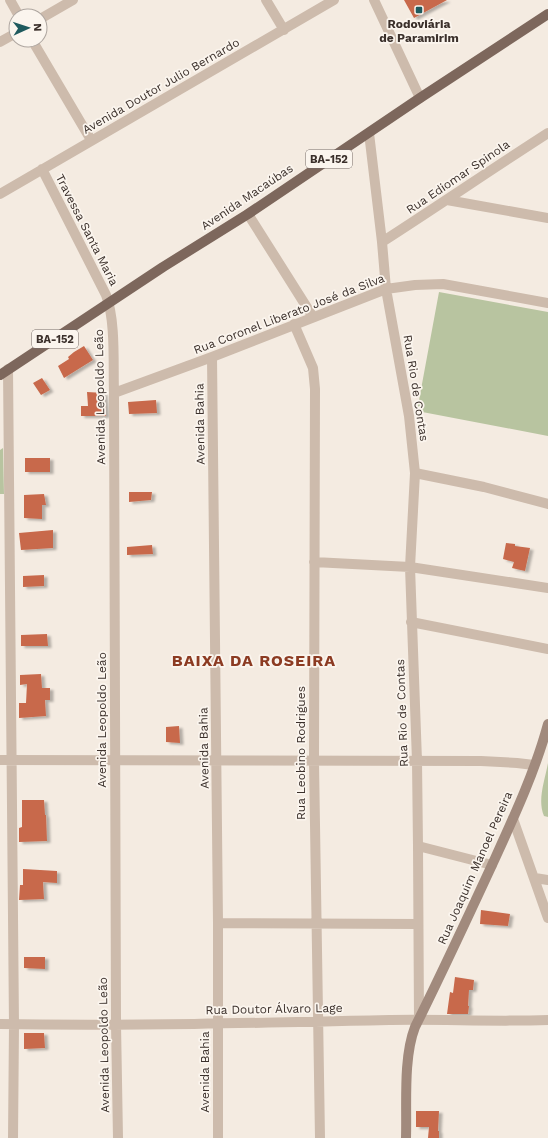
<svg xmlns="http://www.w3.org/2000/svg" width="548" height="1138" font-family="'Work Sans',sans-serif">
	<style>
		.green { fill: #b8c4a0 }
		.building { fill: #c8694b; filter: url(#shadow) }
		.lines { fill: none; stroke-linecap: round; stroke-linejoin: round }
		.street { stroke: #cdbbac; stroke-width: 10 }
		.secondary { stroke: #a18a7d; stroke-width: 10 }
		.primary { stroke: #7d675c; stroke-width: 10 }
		.poi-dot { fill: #1f5a5e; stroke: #fbf5ee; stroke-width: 1.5 }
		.labels { text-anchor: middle; stroke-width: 3.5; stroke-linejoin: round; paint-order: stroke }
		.shield { fill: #fbf5ee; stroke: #756b66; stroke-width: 1 }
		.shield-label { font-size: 11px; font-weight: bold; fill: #3b302b }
		.poi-label { font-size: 12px; font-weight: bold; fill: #3b302b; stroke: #fbf5ee }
		.street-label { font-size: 12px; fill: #3b302b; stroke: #fbf5ee }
		.district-label { font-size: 16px; font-weight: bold; letter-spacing: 1px; fill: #8c3b22; stroke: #fbf5ee }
	</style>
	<defs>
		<filter id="shadow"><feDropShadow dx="3.5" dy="2" stdDeviation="1" flood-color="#0004"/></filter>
	</defs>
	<rect width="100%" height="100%" fill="#f4ebe1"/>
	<!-- green -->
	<path class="green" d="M 439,292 L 548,312 L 548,436 L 417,411 Z
		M 3,448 L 4,494 L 0,494 L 0,497 L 0,450 Z
		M 548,763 L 548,817 L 544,816 C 537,800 545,780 548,763 Z"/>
	<!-- building -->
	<path class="building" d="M 404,0 L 447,0 L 414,18 Z
		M 84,346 L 93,360 L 64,378 L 58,366 L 69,359 L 68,357 L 74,352 Z
		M 42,378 L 50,390 L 41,395 L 33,383 Z
		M 87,392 L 104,393 L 106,416 L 81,416 L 81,406 L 88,406 Z
		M 156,400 L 157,413 L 129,414 L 128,402 Z
		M 25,458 L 50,458 L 50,472 L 25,472 Z
		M 129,492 L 152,492 L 151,500 L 129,502 Z
		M 44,494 L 46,505 L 42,505 L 42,519 L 24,518 L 24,495 Z
		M 53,530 L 53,548 L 21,550 L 19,533 Z
		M 506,543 L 515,544 L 515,546 L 530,548 L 525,571 L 512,568 L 514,562 L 503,559 Z
		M 152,545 L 153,554 L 127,555 L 127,547 Z
		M 44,575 L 44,586 L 23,587 L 23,576 Z
		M 47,634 L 48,646 L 21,646 L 21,635 Z
		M 41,674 L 42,688 L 50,688 L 50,700 L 45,700 L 46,716 L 19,718 L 19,703 L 26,703 L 27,684 L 20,685 L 20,675 Z
		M 179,726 L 180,743 L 166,742 L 166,727 Z
		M 22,800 L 44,800 L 45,815 L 46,815 L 47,841 L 19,842 L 19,828 L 22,827 Z
		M 23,869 L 57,871 L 57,883 L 43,882 L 44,899 L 19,900 L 20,885 L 23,885 Z
		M 481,910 L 510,914 L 508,926 L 480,924 Z
		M 24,957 L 45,957 L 45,969 L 24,968 Z
		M 455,977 L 474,980 L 473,990 L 469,990 L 468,1006 L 469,1006 L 468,1014 L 447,1014 L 450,992 L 453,993 Z
		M 24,1033 L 44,1033 L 45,1048 L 24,1049 Z
		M 416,1111 L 439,1111 L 438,1131 L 439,1131 L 439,1138 L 428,1138 L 429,1127 L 416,1127 Z"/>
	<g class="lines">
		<!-- street -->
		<path class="street" d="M 10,0 L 19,16
			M 266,0 L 284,30
			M 374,0 L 420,98
			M 40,19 L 73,0
			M 32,40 L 91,140
			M 0,42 L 16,33
			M 369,133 L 382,242 L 386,289 L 409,416 L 415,473 L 410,567 L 417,761 L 418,846 L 419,1020
			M 42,169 L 106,295 C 116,321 113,365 114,393 L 116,1024 L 118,1138
			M 0,194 L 334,0
			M 447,200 L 548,218
			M 248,214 L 313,317
			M 382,242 C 438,206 492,169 548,133
			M 294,324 L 313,368 L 315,389 L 314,762 L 320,1138
			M 212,357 L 218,923 L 218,1138
			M 8,369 L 14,1025 L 13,1138
			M 114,393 L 212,357 L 386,289 L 415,285 L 443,284 L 548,303
			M 415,473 L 484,487 L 548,504
			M 314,562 L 410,567 L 548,588
			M 411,622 L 548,649
			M 0,760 L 481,761 L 517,763 L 534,765
			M 513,819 L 548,918
			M 418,846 L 492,865
			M 535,878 L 548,880
			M 218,923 L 418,924
			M 0,1024 C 130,1026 260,1023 391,1020 C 443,1019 495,1022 548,1020"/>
		<!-- secondary -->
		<path class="secondary" d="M 406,1138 C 407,1104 403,1058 415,1027 C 442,973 467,919 492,865 C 513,819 535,772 548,724"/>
		<!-- primary -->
		<path class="primary" d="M 0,375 L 163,267 L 248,214 L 420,98 L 548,14"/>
	</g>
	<!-- markers -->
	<rect class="poi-dot" x="415" y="6" width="8" height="8" rx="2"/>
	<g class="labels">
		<!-- shield labels -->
		<g class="shield">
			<rect x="306" y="150" width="46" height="18" rx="3"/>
			<rect x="32" y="330" width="46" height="18" rx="3"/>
		</g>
		<g class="shield-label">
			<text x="329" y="163">BA-152</text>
			<text x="55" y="343">BA-152</text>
		</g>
		<!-- poi labels -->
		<g class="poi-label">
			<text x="419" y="28">Rodoviária<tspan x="419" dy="14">de Paramirim</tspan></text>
		</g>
		<!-- street labels -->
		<g class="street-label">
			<text transform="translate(161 86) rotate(-30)" y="4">Avenida Doutor Julio Bernardo</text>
			<text transform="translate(458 177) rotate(-34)" y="4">Rua Ediomar Spinola</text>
			<text transform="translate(247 197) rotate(-34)" y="4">Avenida Macaúbas</text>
			<text transform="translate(87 230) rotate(63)" y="4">Travessa Santa Maria</text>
			<text transform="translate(289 314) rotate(-21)" y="4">Rua Coronel Liberato José da Silva</text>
			<text transform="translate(416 388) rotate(81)" y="4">Rua Rio de Contas</text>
			<text transform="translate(100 397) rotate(-91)" y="4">Avenida Leopoldo Leão</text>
			<text transform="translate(200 424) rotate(-91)" y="4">Avenida Bahia</text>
			<text transform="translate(402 713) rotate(-92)" y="4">Rua Rio de Contas</text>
			<text transform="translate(102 720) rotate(-90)" y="4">Avenida Leopoldo Leão</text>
			<text transform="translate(204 748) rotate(-91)" y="4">Avenida Bahia</text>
			<text transform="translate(301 753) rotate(-90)" y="4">Rua Leobino Rodrigues</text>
			<text transform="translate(475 868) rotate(-66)" y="4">Rua Joaquim Manoel Pereira</text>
			<text transform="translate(274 1009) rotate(-1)" y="4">Rua Doutor Álvaro Lage</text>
			<text transform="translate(104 1045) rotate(-91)" y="4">Avenida Leopoldo Leão</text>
			<text transform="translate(205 1072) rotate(-90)" y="4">Avenida Bahia</text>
		</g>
		<!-- district labels -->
		<g class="district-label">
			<text x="254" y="666">BAIXA DA ROSEIRA</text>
		</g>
	</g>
	<!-- north arrow -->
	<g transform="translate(28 28) rotate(87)"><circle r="19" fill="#fbf5ee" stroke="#aea6a0"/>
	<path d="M0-3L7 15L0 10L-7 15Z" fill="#1f5a5e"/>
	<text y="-6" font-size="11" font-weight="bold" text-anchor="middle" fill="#3b302b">N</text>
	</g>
</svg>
